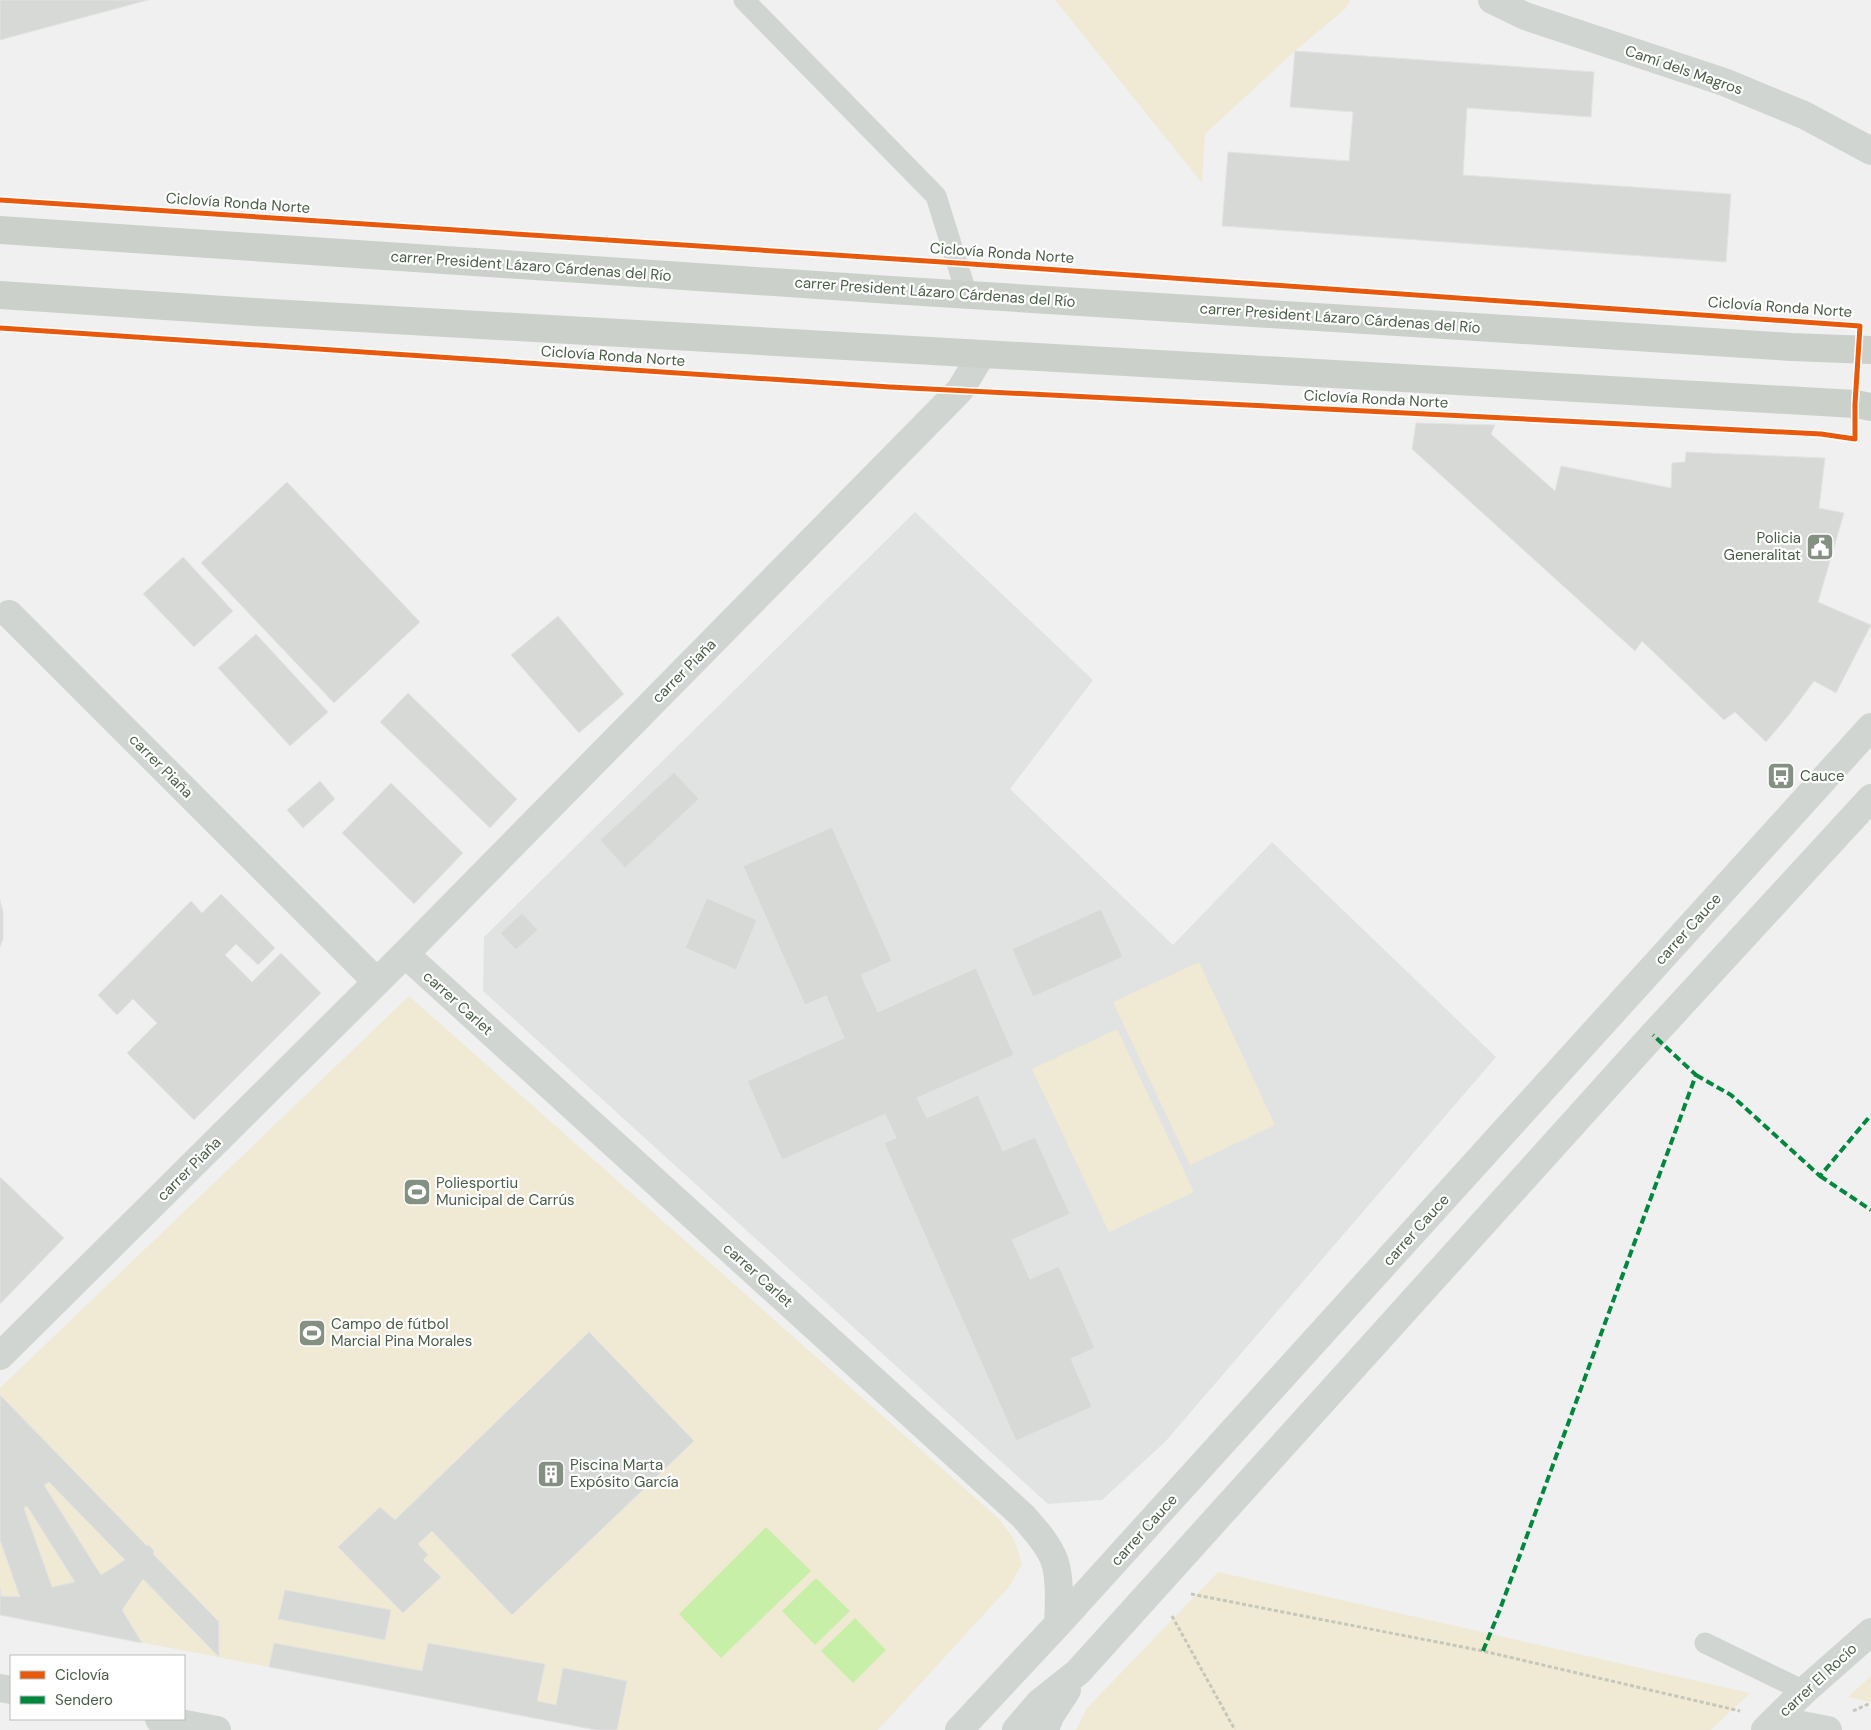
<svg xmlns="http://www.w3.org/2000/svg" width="1871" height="1730" font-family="'DM Sans',sans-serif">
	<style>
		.education { fill: #e1e2e2 }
		.green { fill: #f0e9d4 }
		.water { fill: #c7efa8 }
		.building { fill: #d7d9d7; stroke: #e2e3e2; fill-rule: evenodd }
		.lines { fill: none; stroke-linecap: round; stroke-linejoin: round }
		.path { stroke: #c6c7bb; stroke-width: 3; stroke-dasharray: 4 2.5; stroke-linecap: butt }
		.service { stroke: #d1d5d1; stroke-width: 21 }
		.minor { stroke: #d1d5d1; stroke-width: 28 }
		.tertiary { stroke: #d1d5d1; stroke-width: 28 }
		.primary { stroke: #cbd1ca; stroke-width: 28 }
		.quiet { stroke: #00873e; stroke-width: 4; stroke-dasharray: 8 4; stroke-linecap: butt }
		.cycleway-casing { stroke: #fff; stroke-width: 8 }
		.cycleway { stroke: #e8590c; stroke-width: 5 }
		.labels { text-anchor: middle; stroke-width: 4.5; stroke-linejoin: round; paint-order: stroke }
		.street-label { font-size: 15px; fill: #4a5d46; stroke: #fff }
		.poi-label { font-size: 15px; fill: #4a5d46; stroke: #fff; text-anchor: start }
	</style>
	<rect width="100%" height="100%" fill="#f0f0f1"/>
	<!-- education -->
	<path class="education" d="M 915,512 L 1093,680 L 1010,789 L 1173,945 L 1272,842 L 1496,1057 L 1165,1442 L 1102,1500 L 1048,1504 L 483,991 L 484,937 Z"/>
	<!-- green -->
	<path class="green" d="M 1055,0 L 1350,0 L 1345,9 L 1295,51 L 1205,134 L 1202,183 Z
		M 1199,962 L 1275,1125 L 1190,1165 L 1113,1002 Z
		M 409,996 L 999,1519 L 1014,1539 L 1022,1564 L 1009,1587 L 878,1730 L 596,1730 L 0,1615 L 0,1388 Z
		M 1117,1029 L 1194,1192 L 1109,1232 L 1032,1069 Z
		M 1218,1572 L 1750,1693 L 1711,1730 L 1076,1730 L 1087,1708 Z
		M 1871,1676 L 1871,1702 L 1848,1697 Z"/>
	<!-- water -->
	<path class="water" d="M 766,1527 L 811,1571 L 721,1658 L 679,1614 Z
		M 816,1578 L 850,1611 L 815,1645 L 782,1611 Z
		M 855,1618 L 886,1650 L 853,1683 L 821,1651 Z"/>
	<!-- building -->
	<path class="building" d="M 0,0 L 148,0 L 0,40 Z
		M 1295,51 L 1594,72 L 1591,117 L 1467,108 L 1463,175 L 1731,194 L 1726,262 L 1222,226 L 1228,152 L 1349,161 L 1353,112 L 1290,107 Z
		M 1416,423 L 1495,425 L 1491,434 L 1555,491 L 1561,466 L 1671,488 L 1672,463 L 1685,462 L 1686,452 L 1825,458 L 1819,508 L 1844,513 L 1818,602 L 1871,625 L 1836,693 L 1814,681 L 1788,716 L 1766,742 L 1735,712 L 1724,720 L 1642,641 L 1635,651 L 1412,449 Z
		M 287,482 L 420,622 L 334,703 L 201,563 Z
		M 183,557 L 233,611 L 194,647 L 143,594 Z
		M 558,616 L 624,694 L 579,733 L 511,655 Z
		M 256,634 L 328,712 L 290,746 L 218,668 Z
		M 408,693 L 517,799 L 490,828 L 380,722 Z
		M 674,772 L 699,799 L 625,868 L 600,840 Z
		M 320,781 L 335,799 L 303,828 L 287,810 Z
		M 391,783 L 463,853 L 414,904 L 342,833 Z
		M 832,827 L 892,961 L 861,975 L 878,1012 L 976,968 L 1014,1055 L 917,1098 L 927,1118 L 978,1095 L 1003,1151 L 1035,1137 L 1070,1214 L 1012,1240 L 1030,1279 L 1059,1266 L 1095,1348 L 1071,1359 L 1092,1407 L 1016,1441 L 884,1143 L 896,1138 L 885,1114 L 782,1160 L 747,1081 L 844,1038 L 826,996 L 805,1005 L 743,866 Z
		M 221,894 L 275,948 L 258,965 L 236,944 L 225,955 L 252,982 L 281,953 L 321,993 L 194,1120 L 127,1053 L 157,1023 L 133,999 L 117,1015 L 98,995 L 191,901 L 202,913 Z
		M 707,898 L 757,920 L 736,970 L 685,948 Z
		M 0,900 L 3,912 L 3,939 L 0,947 Z
		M 1101,909 L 1123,957 L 1033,997 L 1012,949 Z
		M 522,913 L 538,930 L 516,950 L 500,933 Z
		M 0,1177 L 64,1238 L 0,1304 Z
		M 589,1332 L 694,1441 L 512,1615 L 432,1531 L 418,1544 L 428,1555 L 423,1560 L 441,1577 L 403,1613 L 338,1547 L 380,1507 L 395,1520 Z
		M 0,1395 L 147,1546 L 149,1545 L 154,1551 L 153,1554 L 219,1622 L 219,1657 L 143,1579 L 122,1610 L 142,1643 L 0,1615 L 0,1588 L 1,1596 L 20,1597 L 0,1540 ZM 49,1482 L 125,1560 L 101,1575 L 44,1485 ZM 27,1506 L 75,1582 L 52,1587 L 24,1508 Z
		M 285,1590 L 391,1610 L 385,1640 L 278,1619 Z
		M 274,1643 L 422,1671 L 428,1643 L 545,1664 L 537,1701 L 556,1705 L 563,1668 L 627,1681 L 617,1730 L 596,1730 L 269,1667 Z"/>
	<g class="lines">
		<!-- path -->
		<path class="path" d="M 1191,1594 L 1483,1651 L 1740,1711
			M 1172,1616 L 1235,1730
			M 1853,1711 L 1871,1703"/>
		<!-- service -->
		<path class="service" d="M 744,0 L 936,196 L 967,295
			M 1705,1643 L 1804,1691"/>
		<!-- minor -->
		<path class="minor" d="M 9,614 L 377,982
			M 405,954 L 1023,1516 C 1034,1529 1046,1541 1053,1557 C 1061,1574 1059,1606 1058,1624
			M 0,1356 L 405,954 L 960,390 L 982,354
			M 1775,1720 L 1828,1730
			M 959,1730 L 1058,1624 L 1871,727
			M 1016,1730 L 1039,1703 L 1078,1672 L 1653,1035 L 1871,798
			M 1045,1730 L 1050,1716 L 1067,1690
			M 1765,1730 L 1804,1691 L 1871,1632"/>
		<!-- tertiary -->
		<path class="tertiary" d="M 1492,0 L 1525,16 L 1724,82 L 1804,115 L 1871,151
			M 0,1688 L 11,1690
			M 159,1719 L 217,1730"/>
		<!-- primary -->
		<path class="primary" d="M 0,230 L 891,290 L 1792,347 L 1871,350
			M 0,295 L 254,312 L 1855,404 L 1871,407"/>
		<!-- quiet -->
		<path class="quiet" d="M 1696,1075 L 1731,1095 L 1820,1176 L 1871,1115
			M 1820,1176 L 1871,1210
			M 1483,1651 L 1499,1612 L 1696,1075 L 1653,1035"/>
		<!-- cycleway casing -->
		<g class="cycleway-casing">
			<path id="cycleway" d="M 0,200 L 957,263 L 1860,326 L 1855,404 L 1855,439 L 1821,434 L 890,387 L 0,328"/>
		</g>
		<!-- cycleway -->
		<use href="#cycleway" class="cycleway"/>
	</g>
	<!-- icons -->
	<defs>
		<g id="civic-square" transform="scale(1.4375)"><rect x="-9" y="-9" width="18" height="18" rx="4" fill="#849082" stroke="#fff"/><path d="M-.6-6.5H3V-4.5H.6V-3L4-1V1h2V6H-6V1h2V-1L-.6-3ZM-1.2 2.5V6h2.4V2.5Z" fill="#fff"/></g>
		<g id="bus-square" transform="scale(1.4375)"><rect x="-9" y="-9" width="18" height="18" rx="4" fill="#849082" stroke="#fff"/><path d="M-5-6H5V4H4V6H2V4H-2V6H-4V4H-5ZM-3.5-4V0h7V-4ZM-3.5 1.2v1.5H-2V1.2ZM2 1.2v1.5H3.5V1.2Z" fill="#fff"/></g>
		<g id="stadium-square" transform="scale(1.4375)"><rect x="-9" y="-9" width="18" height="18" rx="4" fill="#849082" stroke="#fff"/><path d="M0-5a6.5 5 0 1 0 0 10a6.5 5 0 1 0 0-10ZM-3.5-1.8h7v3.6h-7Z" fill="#fff"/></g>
		<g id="building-square" transform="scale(1.4375)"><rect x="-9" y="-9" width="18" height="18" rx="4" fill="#849082" stroke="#fff"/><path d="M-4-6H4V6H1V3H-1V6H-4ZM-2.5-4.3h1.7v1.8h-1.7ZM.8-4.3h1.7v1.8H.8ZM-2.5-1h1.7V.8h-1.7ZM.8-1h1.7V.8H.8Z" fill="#fff"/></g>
	</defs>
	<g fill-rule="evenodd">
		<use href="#civic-square" x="1820" y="547"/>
		<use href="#bus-square" x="1781" y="776"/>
		<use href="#stadium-square" x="417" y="1192"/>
		<use href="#stadium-square" x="312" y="1333"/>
		<use href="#building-square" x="551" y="1474"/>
	</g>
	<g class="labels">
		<!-- street labels -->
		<g class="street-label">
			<text transform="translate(1684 70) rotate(19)" y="5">Camí dels Magros</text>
			<text transform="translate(238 203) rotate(4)" y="5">Ciclovía Ronda Norte</text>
			<text transform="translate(1002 253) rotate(4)" y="5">Ciclovía Ronda Norte</text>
			<text transform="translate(531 266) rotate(4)" y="5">carrer President Lázaro Cárdenas del Río</text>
			<text transform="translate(935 292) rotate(4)" y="5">carrer President Lázaro Cárdenas del Río</text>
			<text transform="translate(1780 307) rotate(4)" y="5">Ciclovía Ronda Norte</text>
			<text transform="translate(1340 318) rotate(4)" y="5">carrer President Lázaro Cárdenas del Río</text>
			<text transform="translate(613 356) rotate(4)" y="5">Ciclovía Ronda Norte</text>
			<text transform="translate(1376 399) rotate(3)" y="5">Ciclovía Ronda Norte</text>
			<text transform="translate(684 671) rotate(-45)" y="5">carrer Piaña</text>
			<text transform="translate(161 766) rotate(45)" y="5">carrer Piaña</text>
			<text transform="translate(1688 929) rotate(-48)" y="5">carrer Cauce</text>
			<text transform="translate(458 1003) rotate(42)" y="5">carrer Carlet</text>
			<text transform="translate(189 1169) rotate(-45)" y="5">carrer Piaña</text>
			<text transform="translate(1416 1230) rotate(-48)" y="5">carrer Cauce</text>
			<text transform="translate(758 1275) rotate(42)" y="5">carrer Carlet</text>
			<text transform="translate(1144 1530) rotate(-48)" y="5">carrer Cauce</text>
			<text transform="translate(1818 1680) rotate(-43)" y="5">carrer El Rocío</text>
		</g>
		<!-- poi labels -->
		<g class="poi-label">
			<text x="1801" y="543" text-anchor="end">Policia<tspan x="1801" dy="17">Generalitat</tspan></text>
			<text x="1800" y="781">Cauce</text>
			<text x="436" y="1188">Poliesportiu<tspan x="436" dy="17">Municipal de Carrús</tspan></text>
			<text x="331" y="1329">Campo de fútbol<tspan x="331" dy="17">Marcial Pina Morales</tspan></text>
			<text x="570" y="1470">Piscina Marta<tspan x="570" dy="17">Expósito García</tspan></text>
		</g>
	</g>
	<!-- legend -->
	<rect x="10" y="1655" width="175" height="65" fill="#ffffff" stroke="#b7beb5"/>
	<rect x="20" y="1671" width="25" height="8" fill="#e8590c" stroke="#b7beb5"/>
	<text x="55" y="1680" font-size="15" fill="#4a5d46">Ciclovía</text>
	<rect x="20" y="1696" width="25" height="8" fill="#00873e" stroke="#b7beb5"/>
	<text x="55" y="1705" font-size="15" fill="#4a5d46">Sendero</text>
</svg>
